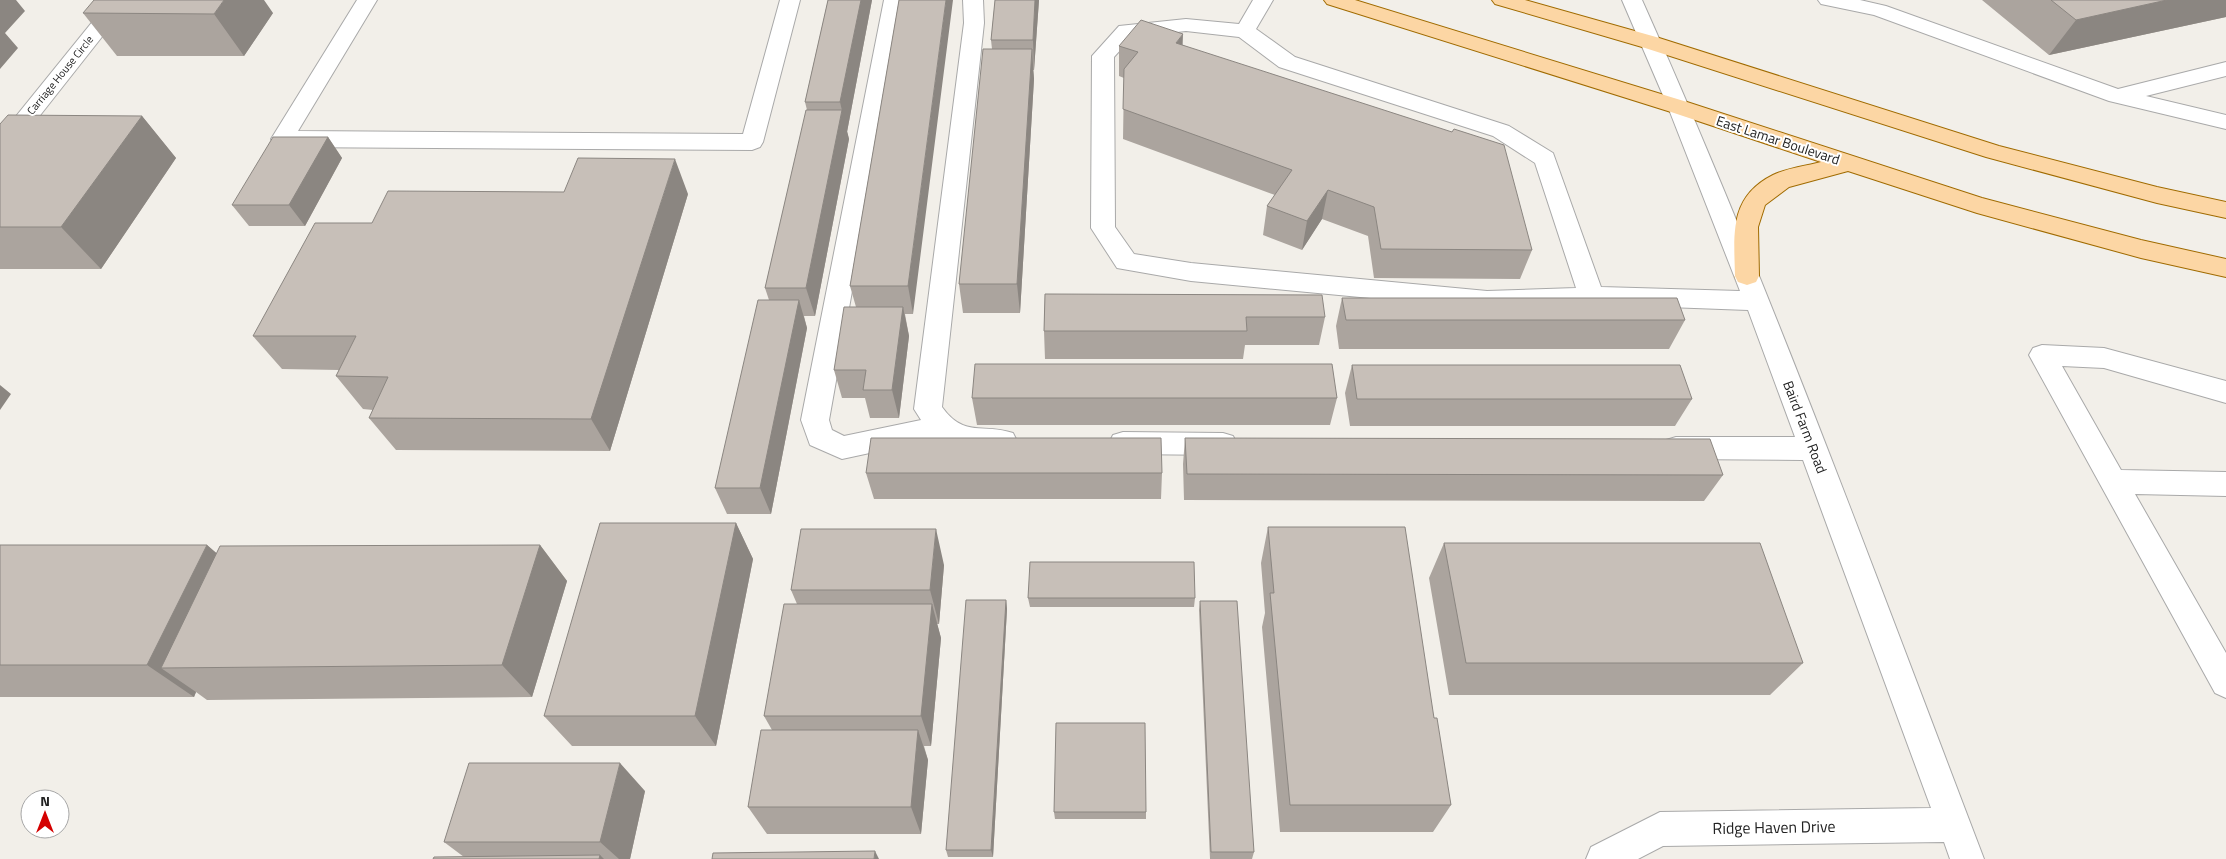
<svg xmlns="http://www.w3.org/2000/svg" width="2226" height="859" font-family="'Titillium Web',sans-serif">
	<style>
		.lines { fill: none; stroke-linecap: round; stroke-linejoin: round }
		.minor-casing { stroke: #a9a9a9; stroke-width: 2 }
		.major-casing { stroke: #a06b00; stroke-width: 2 }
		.minor { fill: #fff; fill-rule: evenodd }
		.major { fill: #fcd6a4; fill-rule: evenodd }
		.wall { fill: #aba49e }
		.shaded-wall { fill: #8b8681 }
		.building { fill: #c7bfb8; stroke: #8b8681 }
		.labels { text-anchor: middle; stroke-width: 4; stroke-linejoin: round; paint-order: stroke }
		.far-street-label { font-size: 11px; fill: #222; stroke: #fff }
		.street-label { font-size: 14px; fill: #222; stroke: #fff }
		.near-street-label { font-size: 16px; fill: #222; stroke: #fff }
	</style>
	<rect width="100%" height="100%" fill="#f2efe9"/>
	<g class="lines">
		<!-- minor casing -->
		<g class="minor-casing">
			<path id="minor" d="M 110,0 L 131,0 L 8,156 L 0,159 L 0,136 Z
				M 357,0 L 377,0 L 298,131 L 743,134 L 780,0 L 800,0 L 763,142 L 760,147 L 752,150 L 282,147 L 274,144 L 271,139 Z
				M 884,0 L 904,0 L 829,420 L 832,430 L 844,436 L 921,420 L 914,409 L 964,23 L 963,0 L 983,0 L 984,23 L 942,407 C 964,438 983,423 1013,433 L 1017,441 L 1013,449 L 1003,452 L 973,452 L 939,438 L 842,459 L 810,445 L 801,420 Z
				M 1253,0 L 1273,0 L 1256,29 L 1295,57 L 1509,126 L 1553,153 L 1601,287 L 1740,291 L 1668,107 L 1622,0 L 1642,0 C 1768,281 1874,571 1984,859 L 1950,859 L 1944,842 L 1663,846 L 1638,859 L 1586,859 L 1591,847 L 1660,812 L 1931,808 L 1803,460 L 1676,459 L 1666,456 L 1662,448 L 1666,440 L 1676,437 L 1795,437 L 1748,310 L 1614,305 L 1487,309 L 1191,281 L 1117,268 L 1091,228 L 1092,56 L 1119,26 L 1186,19 L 1239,24 ZM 1186,31 L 1239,37 L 1279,67 L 1493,136 L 1535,163 L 1576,288 L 1487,291 L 1191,263 L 1134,254 L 1115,227 L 1114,57 L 1132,37 Z
				M 1818,0 L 1860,0 L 1886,6 L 2118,89 L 2226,62 L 2226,76 L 2146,96 L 2226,115 L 2226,129 L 2109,101 L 1874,15 L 1821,4 Z
				M 2042,345 L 2104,348 L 2226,381 L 2226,403 L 2104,368 L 2062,366 L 2121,470 L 2226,472 L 2226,496 L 2135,494 L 2226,653 L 2226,698 L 2215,693 L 2029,355 L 2033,348 Z
				M 1123,432 L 1223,433 L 1233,436 L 1237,444 L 1233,452 L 1223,455 L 1123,454 L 1113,451 L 1109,443 L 1113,435 Z"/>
		</g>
		<!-- major casing -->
		<g class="major-casing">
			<path id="major" d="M 1324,0 L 1355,0 L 1687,102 L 1982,198 L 2141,240 L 2226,259 L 2226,277 L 2141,258 L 1977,213 L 1848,171 L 1789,187 L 1765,205 L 1758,227 L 1759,276 L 1756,282 L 1747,285 L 1738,282 L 1735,276 C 1734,234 1729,197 1773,175 C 1787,168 1806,166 1821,162 L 1671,112 L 1327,4 Z
				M 1492,0 L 1525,0 L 1656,37 L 1999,146 L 2157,187 L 2226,202 L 2226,218 L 2157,203 L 1986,157 L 1642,47 L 1495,4 Z"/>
		</g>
		<!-- minor -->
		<use href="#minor" class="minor"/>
		<!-- major -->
		<use href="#major" class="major"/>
	</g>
	<!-- wall -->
	<path class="wall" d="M 828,0 L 872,0 L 847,132 L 849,139 L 815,316 L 804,316 L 807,328 L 771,514 L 727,514 L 715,488 L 769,300 L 765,288 L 807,110 L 805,102 Z
		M 899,0 L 913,314 L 905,314 L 909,336 L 899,418 L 870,418 L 865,398 L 842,398 L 834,370 L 856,307 L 850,286 Z
		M 995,0 L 1039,0 L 1034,70 L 1033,70 L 1034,79 L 1020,313 L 963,313 L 959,284 L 992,49 L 991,40 Z
		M 1982,0 L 2226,0 L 2226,17 L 2049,55 Z
		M 83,13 L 273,13 L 244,56 L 117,56 Z
		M 1183,45 L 1532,250 L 1520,279 L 1374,278 L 1368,236 L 1322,219 L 1302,250 L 1263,235 L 1267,206 L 1275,195 L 1123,139 L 1124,78 L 1119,76 L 1119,46 Z
		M 142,116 L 176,158 L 101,269 L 0,269 L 0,124 Z
		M 328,137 L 342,158 L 305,226 L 249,226 L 232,205 Z
		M 688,194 L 610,451 L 396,450 L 369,418 L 373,410 L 363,409 L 336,376 L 339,370 L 282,369 L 253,336 Z
		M 1045,294 L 1325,317 L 1319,345 L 1245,345 L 1243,359 L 1045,359 L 1044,331 Z
		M 1342,298 L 1685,320 L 1669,349 L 1339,349 L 1336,326 Z
		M 1352,365 L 1692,399 L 1675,426 L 1350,426 L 1345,393 Z
		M 972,398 L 1337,398 L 1330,425 L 977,425 Z
		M 1185,438 L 1723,475 L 1704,501 L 1184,500 L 1183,464 Z
		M 866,473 L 1162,473 L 1161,499 L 874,499 Z
		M 736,523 L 753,559 L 716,746 L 572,746 L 544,716 Z
		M 1268,527 L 1434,718 L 1451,805 L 1433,832 L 1280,832 L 1262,627 L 1265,613 L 1261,563 Z
		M 1444,543 L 1803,663 L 1770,695 L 1449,695 L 1429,578 Z
		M 0,545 L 207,545 L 216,553 L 540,545 L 567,581 L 532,697 L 207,700 L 196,692 L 194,697 L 0,697 Z
		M 944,565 L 939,624 L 937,624 L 941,638 L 931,746 L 924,746 L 928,760 L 921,834 L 767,834 L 748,807 L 772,730 L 764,716 L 797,604 L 791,590 Z
		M 1028,598 L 1195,598 L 1194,607 L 1030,607 Z
		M 1006,600 L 1007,609 L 993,857 L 948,857 L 946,850 Z
		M 1200,601 L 1254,852 L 1252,859 L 1210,859 L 1199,610 Z
		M 645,791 L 630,859 L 433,859 L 464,857 L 444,842 Z
		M 1054,812 L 1146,812 L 1146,819 L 1055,819 Z"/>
	<!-- shaded-wall -->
	<path class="shaded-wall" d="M 0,0 L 16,0 L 25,11 L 5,33 L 18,48 L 0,69 Z
		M 224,0 L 264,0 L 273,13 L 244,56 L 214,14 Z
		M 861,0 L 872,0 L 847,132 L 840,102 Z
		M 946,0 L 953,0 L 913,314 L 908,286 Z
		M 1035,0 L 1039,0 L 1034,70 L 1033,40 Z
		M 2167,0 L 2226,0 L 2226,17 L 2049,55 L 2076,20 Z
		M 1183,34 L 1182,63 L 1176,43 Z
		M 1032,49 L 1034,79 L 1020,313 L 1017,284 Z
		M 842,110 L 849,139 L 815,316 L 806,288 Z
		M 142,116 L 176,158 L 101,269 L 61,227 Z
		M 328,137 L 342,158 L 305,226 L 289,205 Z
		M 675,159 L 688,194 L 610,451 L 591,419 Z
		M 1328,190 L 1322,219 L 1302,250 L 1307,221 Z
		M 799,300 L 807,328 L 771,514 L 760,488 Z
		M 903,307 L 909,336 L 899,418 L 892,390 Z
		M 0,385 L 11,394 L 0,410 Z
		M 736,523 L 753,559 L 716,746 L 695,716 Z
		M 936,529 L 944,565 L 939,624 L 930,590 Z
		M 207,545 L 249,581 L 161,668 L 196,692 L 194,697 L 147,665 Z
		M 540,545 L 567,581 L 532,697 L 502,665 Z
		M 1006,600 L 1007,609 L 993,857 L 991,850 Z
		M 932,604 L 941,638 L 931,746 L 921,716 Z
		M 918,730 L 928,760 L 921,834 L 911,807 Z
		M 620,763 L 645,791 L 630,859 L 619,859 L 600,842 Z
		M 875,851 L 879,859 L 874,859 Z
		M 600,855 L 604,859 L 599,859 Z"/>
	<!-- building -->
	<path class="building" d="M 94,0 L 224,0 L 214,14 L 83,13 Z
		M 828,0 L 861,0 L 840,102 L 805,102 Z
		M 899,0 L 946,0 L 908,286 L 850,286 Z
		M 995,0 L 1035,0 L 1033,40 L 991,40 Z
		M 2051,0 L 2167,0 L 2076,20 Z
		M 1141,20 L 1183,34 L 1176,43 L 1452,132 L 1454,129 L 1504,145 L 1532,250 L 1381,249 L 1374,207 L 1328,190 L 1307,221 L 1267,206 L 1292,170 L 1123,109 L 1124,69 L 1138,52 L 1119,46 Z
		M 983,49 L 1032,49 L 1017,284 L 959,284 Z
		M 806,110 L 842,110 L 806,288 L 765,288 Z
		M 8,115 L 142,116 L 61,227 L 0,227 L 0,124 Z
		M 273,137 L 328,137 L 289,205 L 232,205 Z
		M 578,158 L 675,159 L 591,419 L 369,418 L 388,377 L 336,376 L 356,336 L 253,336 L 315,223 L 372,223 L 388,191 L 564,192 Z
		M 1045,294 L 1322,295 L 1325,317 L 1246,317 L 1247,331 L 1044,331 Z
		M 1342,298 L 1677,298 L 1685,320 L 1346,320 Z
		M 758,300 L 799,300 L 760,488 L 715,488 Z
		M 844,307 L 903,307 L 892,390 L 863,390 L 866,370 L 834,370 Z
		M 975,364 L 1332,364 L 1337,398 L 972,398 Z
		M 1352,365 L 1680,365 L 1692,399 L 1357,399 Z
		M 871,438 L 1161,438 L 1162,473 L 866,473 Z
		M 1185,438 L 1710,439 L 1723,475 L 1187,474 Z
		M 600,523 L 736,523 L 695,716 L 544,716 Z
		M 1268,527 L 1405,527 L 1434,718 L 1437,718 L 1451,805 L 1290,805 L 1270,593 L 1274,593 Z
		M 801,529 L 936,529 L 930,590 L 791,590 Z
		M 1444,543 L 1760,543 L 1803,663 L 1466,663 Z
		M 0,545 L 207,545 L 147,665 L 0,665 Z
		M 540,545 L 502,665 L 161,668 L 220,546 Z
		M 1030,562 L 1194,562 L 1195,598 L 1028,598 Z
		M 966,600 L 1006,600 L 991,850 L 946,850 Z
		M 1200,601 L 1237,601 L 1254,852 L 1211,852 Z
		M 784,604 L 932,604 L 921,716 L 764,716 Z
		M 1056,723 L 1145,723 L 1146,812 L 1054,812 Z
		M 761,730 L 918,730 L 911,807 L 748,807 Z
		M 469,763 L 620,763 L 600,842 L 444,842 Z
		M 875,851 L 874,859 L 712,859 L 713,853 Z
		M 600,855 L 599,859 L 433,859 L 434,857 Z"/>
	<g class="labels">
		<!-- far-street labels -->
		<g class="far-street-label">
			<text transform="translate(60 75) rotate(-51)" y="4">Carriage House Circle</text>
		</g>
		<!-- street labels -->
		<g class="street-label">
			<text transform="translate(1778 140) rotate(18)" y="5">East Lamar Boulevard</text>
			<text transform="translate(1805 427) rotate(69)" y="5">Baird Farm Road</text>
		</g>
		<!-- near-street labels -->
		<g class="near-street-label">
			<text transform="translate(1774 827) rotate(-1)" y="6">Ridge Haven Drive</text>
		</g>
	</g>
	<!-- north arrow -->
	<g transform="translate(45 814)"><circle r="24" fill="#ffffff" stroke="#a7a7a7"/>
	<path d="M0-4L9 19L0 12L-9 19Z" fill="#d40000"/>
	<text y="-8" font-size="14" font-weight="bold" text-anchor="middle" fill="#222222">N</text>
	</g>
</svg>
